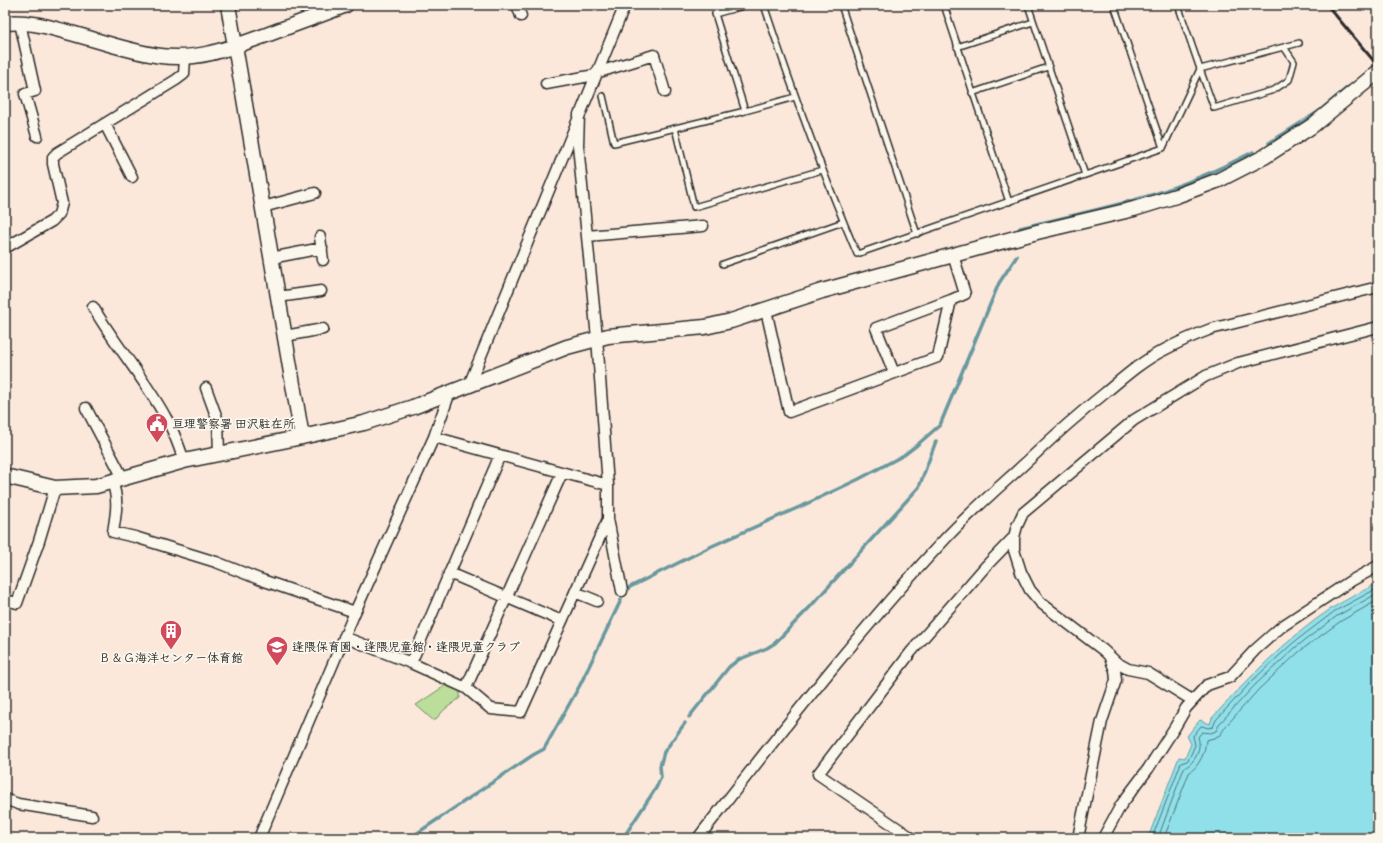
<svg xmlns="http://www.w3.org/2000/svg" width="1383" height="843" font-family="Dekko,'Klee One',sans-serif">
	<style>
		.green { fill: #bbdf9a; stroke: #738562 }
		.water { fill: #90e0ea; stroke: #68989e }
		.lines { fill: none; stroke-linecap: round; stroke-linejoin: round }
		.shore { stroke: #537377; stroke-width: 1 }
		.stream { stroke: #68989e; stroke-width: 3.5 }
		.lane-casing { stroke: #2b2b2b; stroke-width: 8 }
		.street-casing { stroke: #2b2b2b; stroke-width: 13 }
		.secondary-casing { stroke: #2b2b2b; stroke-width: 17 }
		.lane { stroke: #fbf7ec; stroke-width: 5 }
		.street { stroke: #fbf7ec; stroke-width: 10 }
		.secondary { stroke: #fbf7ec; stroke-width: 14 }
		.rail { stroke: #2b2b2b; stroke-width: 3 }
		.labels { text-anchor: middle; stroke-width: 3.5; stroke-linejoin: round; paint-order: stroke }
		.poi-label { font-size: 12px; font-weight: bold; fill: #2b2b2b; stroke: #fbf7ec; text-anchor: start }
	</style>
	<rect width="100%" height="100%" fill="#fce8db"/>
	<filter id="ink" filterUnits="userSpaceOnUse"><feTurbulence type="fractalNoise" baseFrequency=".025" numOctaves="2"/><feDisplacementMap in="SourceGraphic" scale="8" xChannelSelector="R" yChannelSelector="G"/><feConvolveMatrix kernelMatrix="1 2 1 2 8 2 1 2 1" color-interpolation-filters="sRGB"/></filter>
	<g filter="url(#ink)">
		<!-- green -->
		<path class="green" d="M 446,685 L 460,690 L 460,698 L 445,709 L 434,721 L 416,705 Z"/>
		<!-- water -->
		<path class="water" d="M 1378,583 L 1378,838 L 1148,838 L 1179,757 L 1185,758 L 1191,744 L 1187,736 L 1200,720 L 1210,724 L 1212,718 C 1249,678 1287,638 1332,608 C 1347,599 1363,591 1378,583 Z"/>
		<g class="lines">
			<!-- shore -->
			<path class="shore" d="M 1152,838 L 1181,763 L 1187,761 L 1189,759 L 1195,745 L 1193,736 L 1201,726 L 1202,726 L 1208,728 L 1213,727 L 1216,720 L 1252,681 L 1293,643 L 1335,611 L 1378,588
				M 1158,838 L 1184,768 C 1195,763 1202,749 1198,737 L 1202,732 L 1211,733 L 1216,731 L 1220,723 L 1255,685 L 1296,647 L 1337,616 L 1378,593
				M 1164,838 L 1189,773 C 1200,765 1205,753 1206,740 L 1214,738 L 1220,735 L 1226,726 L 1259,689 L 1300,651 L 1341,621 L 1378,600"/>
			<!-- stream -->
			<path class="stream" d="M 1269,143 L 1318,112 L 1348,87
				M 1020,228 C 1067,216 1117,207 1164,191 C 1195,180 1224,167 1253,152
				M 627,590 L 630,587 L 712,546 L 804,505 L 859,479 L 904,455 L 917,445 L 940,425 L 999,283 L 1017,256
				M 689,717 L 729,667 L 738,660 L 767,648 L 775,643 L 810,607 L 919,487 L 936,441
				M 410,838 L 533,755 L 544,749 L 580,685 L 621,600
				M 623,838 L 656,788 L 661,777 L 660,766 L 664,752 L 685,723"/>
			<!-- lane casing -->
			<g class="lane-casing">
				<path id="lane" d="M 764,5 C 792,89 822,172 857,254 L 1163,148 L 1114,5
					M 841,5 L 917,234
					M 944,5 L 1009,202
					M 1028,5 L 1085,175
					M 957,47 L 1033,22
					M 1284,47 L 1294,62 L 1289,80 L 1274,90 L 1214,108 L 1200,69 L 1299,43
					M 972,93 L 1048,67
					M 603,96 L 614,143 L 745,111 L 715,14 L 747,5
					M 745,111 L 795,97
					M 675,128 L 694,207 L 822,170
					M 1163,148 L 1200,69 L 1178,5
					M 723,264 L 843,222"/>
			</g>
			<!-- street casing -->
			<g class="street-casing">
				<path id="street" d="M 517,5 L 521,16
					M 20,23 L 35,91 L 25,94 L 37,136
					M 596,73 L 654,55 L 665,92
					M 546,84 L 595,75
					M 579,114 L 578,145 L 597,338 L 608,485 L 608,519 L 622,591
					M 105,124 L 132,177
					M 263,207 L 315,193
					M 587,236 L 703,226
					M 320,237 L 323,260
					M 5,248 L 52,221 L 59,214 L 62,203 L 53,164 L 53,157 L 57,153 L 176,80 L 184,74 L 185,58
					M 271,258 L 322,248
					M 278,297 L 321,291
					M 93,307 C 115,345 145,379 166,418 C 174,431 179,446 184,461
					M 766,310 L 789,412 L 938,357 L 951,300 L 965,294 L 953,255
					M 285,336 L 323,329
					M 894,373 L 876,328 L 951,300
					M 469,385 L 625,5
					M 206,388 L 218,421 L 219,454
					M 86,408 L 123,478
					M 434,437 L 608,485
					M 112,481 C 119,501 116,513 113,532 L 135,537 L 216,562 L 259,579 L 355,612
					M 449,573 L 562,621
					M 575,592 L 597,601
					M 5,600 L 17,603 L 39,541 L 55,488
					M 344,637 L 411,663 L 466,688 L 491,709 L 521,712 L 608,519
					M 411,663 L 500,455
					M 466,688 L 562,473
					M 1192,700 L 1148,673 L 1128,669 L 1117,663 L 1103,650 L 1041,603 L 1030,590 L 1021,572 L 1014,550 L 1014,537 L 1017,526 L 1023,513 L 1134,420 L 1206,376 L 1238,363 L 1378,327
					M 5,799 L 18,804 L 92,816
					M 259,838 L 355,612 L 434,437 L 450,392
					M 698,838 C 778,736 857,633 945,539 C 973,509 1004,483 1033,456 C 1056,434 1080,413 1105,393 C 1123,378 1142,361 1164,350 C 1179,342 1195,335 1211,329 L 1378,287
					M 912,838 L 818,774 L 911,652 L 985,567 L 1014,537
					M 1078,838 L 1102,721 L 1116,680 L 1115,670 L 1110,658
					M 1103,838 L 1121,805 L 1148,769 L 1175,727 L 1186,708 L 1207,685 L 1230,677 L 1255,650 L 1281,627 L 1349,582 L 1378,566"/>
			</g>
			<!-- secondary casing -->
			<g class="secondary-casing">
				<path id="secondary" d="M 228,5 L 302,437
					M 5,23 C 29,21 45,26 67,32 C 98,40 129,52 161,56 C 200,61 233,47 269,34 C 295,24 321,15 346,5
					M 5,476 L 55,488 L 96,486 L 184,461 L 302,437 L 364,423 L 413,407 L 567,347 L 608,336 L 705,327 L 731,321 L 822,291 L 1037,232 L 1134,209 L 1176,196 L 1219,180 L 1264,157 L 1312,126 L 1378,72"/>
			</g>
			<!-- lane -->
			<use href="#lane" class="lane"/>
			<!-- street -->
			<use href="#street" class="street"/>
			<!-- secondary -->
			<use href="#secondary" class="secondary"/>
			<!-- rail -->
			<path class="rail" d="M 1327,5 L 1378,66"/>
		</g>
	</g>
	<!-- icons -->
	<defs>
		<g id="civic-pin" transform="scale(1.15)"><path d="M0 17L-7.5 6A9.5 9.5 0 1 1 7.5 6Z" fill="#d1495b" stroke="#fbf7ec"/><path d="M-.6-6.5H3V-4.5H.6V-3L4-1V1h2V6H-6V1h2V-1L-.6-3ZM-1.2 2.5V6h2.4V2.5Z" fill="#fff"/></g>
		<g id="building-pin" transform="scale(1.15)"><path d="M0 17L-7.5 6A9.5 9.5 0 1 1 7.5 6Z" fill="#d1495b" stroke="#fbf7ec"/><path d="M-4-6H4V6H1V3H-1V6H-4ZM-2.5-4.3h1.7v1.8h-1.7ZM.8-4.3h1.7v1.8H.8ZM-2.5-1h1.7V.8h-1.7ZM.8-1h1.7V.8H.8Z" fill="#fff"/></g>
		<g id="school-pin" transform="scale(1.15)"><path d="M0 17L-7.5 6A9.5 9.5 0 1 1 7.5 6Z" fill="#d1495b" stroke="#fbf7ec"/><path d="M0-5L7-2L0 1L-7-2ZM-4 1L0 2.5L4 1V4Q0 6-4 4Z" fill="#fff"/></g>
	</defs>
	<g fill-rule="evenodd">
		<use href="#civic-pin" x="157" y="424"/>
		<use href="#building-pin" x="171" y="631"/>
		<use href="#school-pin" x="277" y="647"/>
	</g>
	<g class="labels">
		<!-- poi labels -->
		<g class="poi-label">
			<text x="172" y="428">亘理警察署 田沢駐在所</text>
			<text x="292" y="651">逢隈保育園・逢隈児童館・逢隈児童クラブ</text>
			<text x="171" y="662" text-anchor="middle">Ｂ＆Ｇ海洋センター体育館</text>
		</g>
	</g>
	<!-- margin -->
	<rect width="1383" height="843" fill="none" stroke="#fbf7ec" stroke-width="20"/>
	<rect x="10" y="10" width="1363" height="823" fill="none" stroke="#2b2b2b" stroke-width="1.5" filter="url(#ink)"/>
</svg>
